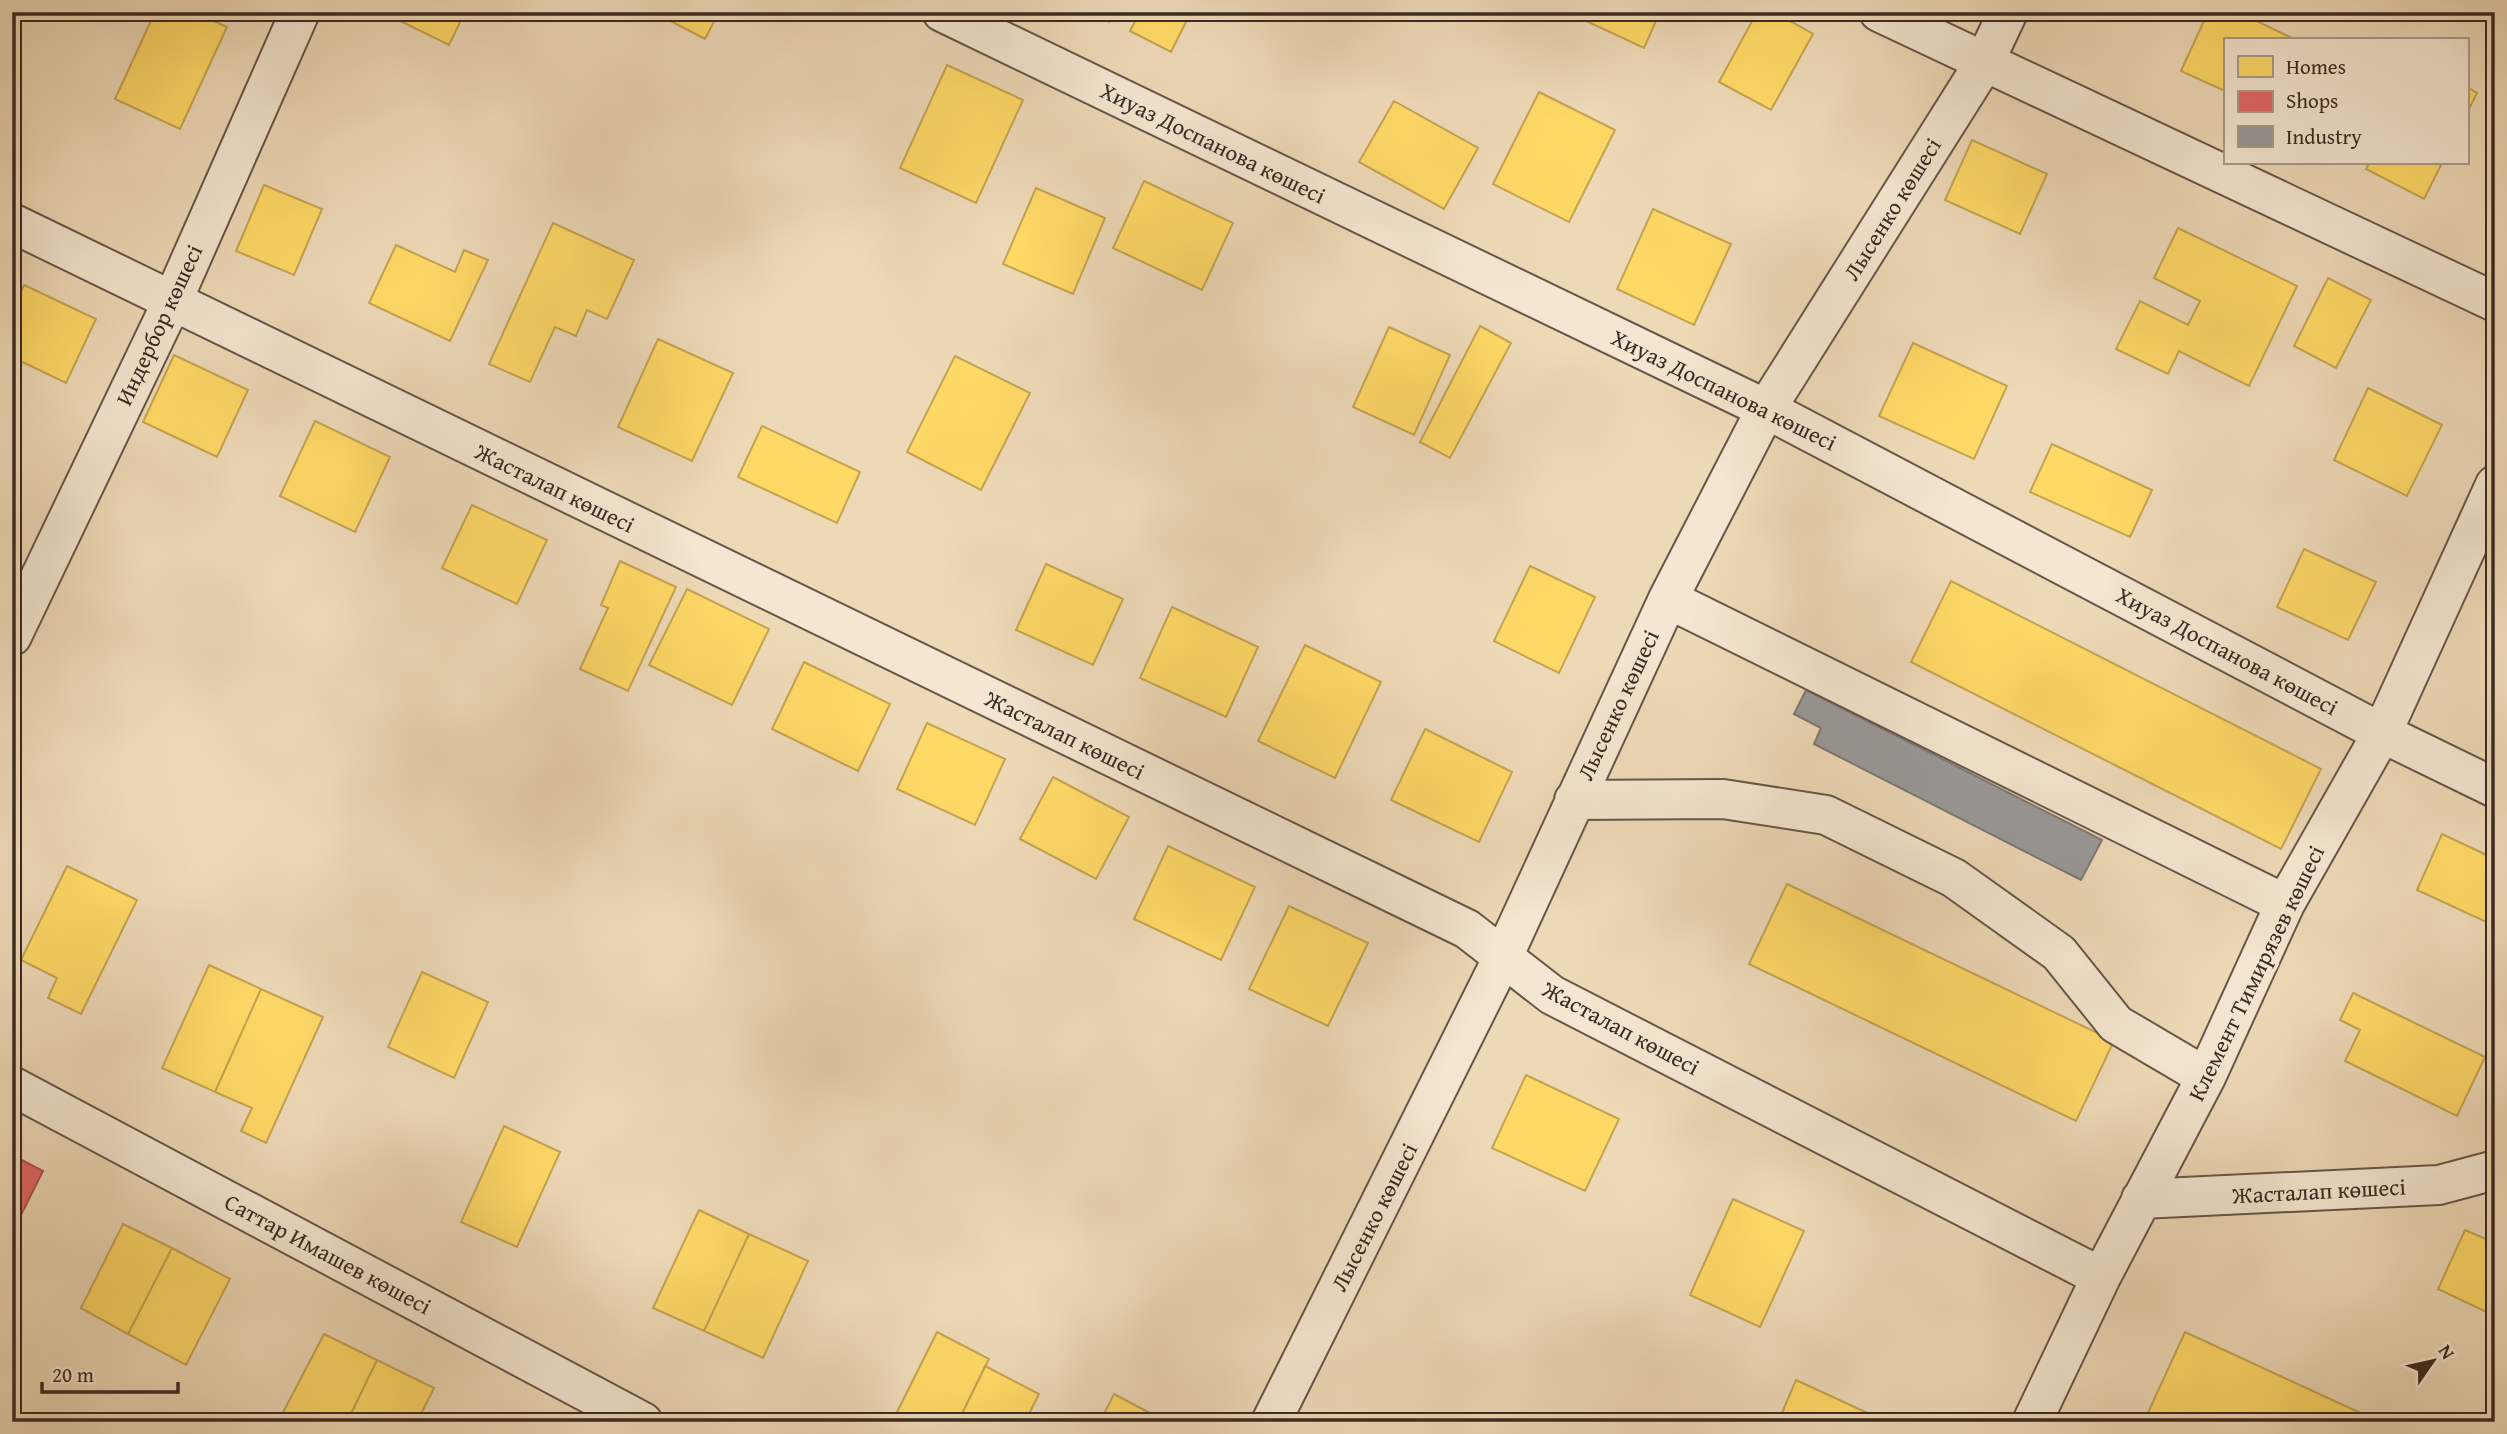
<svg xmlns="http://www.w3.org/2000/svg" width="2507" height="1434" font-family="'Gentium Book Plus',serif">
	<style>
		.homes { fill: #ffd966; stroke: #c4a452; stroke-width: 2 }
		.shops { fill: #e06666; stroke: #af5452; stroke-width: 2 }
		.industry { fill: #999; stroke: #7d7876; stroke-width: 2 }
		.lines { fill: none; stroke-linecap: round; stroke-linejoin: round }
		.minor-casing { stroke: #685648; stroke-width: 42 }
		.minor { stroke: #f4e6d0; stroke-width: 38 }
		.labels { text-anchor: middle; stroke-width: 7; stroke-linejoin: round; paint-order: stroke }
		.street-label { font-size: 23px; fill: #3c2a23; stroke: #f4e6d0 }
	</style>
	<rect width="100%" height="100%" fill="#eed9b7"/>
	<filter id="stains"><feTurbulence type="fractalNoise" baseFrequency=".00286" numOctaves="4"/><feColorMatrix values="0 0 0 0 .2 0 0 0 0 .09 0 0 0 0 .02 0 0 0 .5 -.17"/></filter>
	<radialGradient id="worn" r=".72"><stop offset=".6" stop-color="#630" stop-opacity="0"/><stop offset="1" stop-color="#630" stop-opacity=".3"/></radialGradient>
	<!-- homes -->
	<path class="homes" d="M 155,12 L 194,12 L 227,27 L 180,129 L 115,99 Z
		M 382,12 L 465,12 L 449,45 Z
		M 653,12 L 719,12 L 705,39 Z
		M 1088,12 L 1114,12 L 1109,22 Z
		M 1140,12 L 1191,12 L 1171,52 L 1130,31 Z
		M 1567,12 L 1660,12 L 1644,48 Z
		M 1757,12 L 1774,12 L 1813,34 L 1771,110 L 1719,82 Z
		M 2208,12 L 2238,12 L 2292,38 L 2291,40 L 2225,40 L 2225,91 L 2181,71 Z
		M 2487,12 L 2495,12 L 2495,25 L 2484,20 Z
		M 947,65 L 1023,100 L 976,203 L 900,168 Z
		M 2467,87 L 2477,93 L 2467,113 Z
		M 1539,92 L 1615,130 L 1569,222 L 1493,184 Z
		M 1394,101 L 1478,148 L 1444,209 L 1359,162 Z
		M 1972,140 L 2047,174 L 2020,234 L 1945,200 Z
		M 2369,163 L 2442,163 L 2424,199 L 2366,169 Z
		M 1144,181 L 1233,223 L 1202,290 L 1113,248 Z
		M 264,185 L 322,209 L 294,275 L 236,251 Z
		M 1036,188 L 1105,218 L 1073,294 L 1003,264 Z
		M 1653,209 L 1731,244 L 1694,325 L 1617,289 Z
		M 553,223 L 634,260 L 607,319 L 587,310 L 576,336 L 555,327 L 530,382 L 489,364 Z
		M 2178,228 L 2297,286 L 2249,386 L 2179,351 L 2168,374 L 2116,349 L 2140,301 L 2188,325 L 2200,301 L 2154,278 Z
		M 396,245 L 455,272 L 464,250 L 488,260 L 450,341 L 369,303 Z
		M 2328,278 L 2371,300 L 2336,368 L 2294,346 Z
		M 24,285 L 96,319 L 66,383 L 12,357 L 12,311 Z
		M 1480,326 L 1511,343 L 1450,458 L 1420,442 Z
		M 1389,327 L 1450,355 L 1414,435 L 1353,407 Z
		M 658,339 L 733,373 L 692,461 L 618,427 Z
		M 1913,343 L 2007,386 L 1974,459 L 1879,416 Z
		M 174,355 L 248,390 L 217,457 L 143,422 Z
		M 955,356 L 1030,393 L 981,490 L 907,452 Z
		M 2368,388 L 2442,425 L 2407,496 L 2334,460 Z
		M 315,421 L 390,457 L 355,532 L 280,496 Z
		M 762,426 L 860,472 L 837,523 L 738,477 Z
		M 2052,444 L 2152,490 L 2130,537 L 2030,492 Z
		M 472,505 L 547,540 L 517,604 L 442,568 Z
		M 2304,549 L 2376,582 L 2348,640 L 2277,607 Z
		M 620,561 L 676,587 L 628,691 L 580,669 L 608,608 L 601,605 Z
		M 1046,564 L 1123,599 L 1093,665 L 1016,630 Z
		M 1530,566 L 1595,597 L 1559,673 L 1494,641 Z
		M 1951,581 L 2321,769 L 2281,849 L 1911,662 Z
		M 687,589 L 769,629 L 732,705 L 649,665 Z
		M 1172,607 L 1258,647 L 1226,717 L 1140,678 Z
		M 1305,645 L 1381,682 L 1335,778 L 1258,741 Z
		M 804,662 L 890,704 L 858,771 L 772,729 Z
		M 927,723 L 1005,759 L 975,825 L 897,789 Z
		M 1425,729 L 1512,772 L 1479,842 L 1391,800 Z
		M 1053,777 L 1129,817 L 1096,879 L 1020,839 Z
		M 2442,834 L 2495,859 L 2495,926 L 2417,890 Z
		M 1168,846 L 1255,887 L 1221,960 L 1134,919 Z
		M 67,866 L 137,900 L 81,1014 L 48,998 L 57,978 L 21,960 Z
		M 1787,884 L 2114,1041 L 2076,1121 L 1749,964 Z
		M 1289,906 L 1368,943 L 1328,1026 L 1249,989 Z
		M 209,965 L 261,989 L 215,1092 L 162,1068 Z
		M 422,972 L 488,1002 L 454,1078 L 388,1047 Z
		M 261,989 L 323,1017 L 266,1143 L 241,1131 L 252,1108 L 215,1092 Z
		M 2353,993 L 2485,1057 L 2457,1116 L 2345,1061 L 2360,1030 L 2340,1020 Z
		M 1526,1075 L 1619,1119 L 1585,1191 L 1492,1148 Z
		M 504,1126 L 560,1152 L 517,1247 L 461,1222 Z
		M 1733,1199 L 1804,1231 L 1760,1327 L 1690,1295 Z
		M 699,1210 L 749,1234 L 704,1331 L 653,1308 Z
		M 123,1224 L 172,1248 L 128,1334 L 81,1308 Z
		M 2465,1230 L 2495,1243 L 2495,1316 L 2438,1289 Z
		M 749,1234 L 808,1261 L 763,1358 L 704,1331 Z
		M 172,1248 L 230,1279 L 186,1365 L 128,1334 Z
		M 937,1332 L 989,1359 L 958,1422 L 892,1422 Z
		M 2185,1332 L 2380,1422 L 2156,1422 L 2146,1417 Z
		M 324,1334 L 377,1360 L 347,1422 L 278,1422 Z
		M 377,1360 L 434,1388 L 417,1422 L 347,1422 Z
		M 985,1366 L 1039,1394 L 1025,1422 L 958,1422 Z
		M 1796,1380 L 1887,1422 L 1778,1422 Z
		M 1114,1394 L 1167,1422 L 1100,1422 Z"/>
	<!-- shops -->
	<path class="shops" d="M 12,1155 L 43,1171 L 12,1233 Z"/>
	<!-- industry -->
	<path class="industry" d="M 1806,690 L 2102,840 L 2081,880 L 1814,744 L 1821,728 L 1794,714 Z"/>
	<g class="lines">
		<!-- minor casing -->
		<g class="minor-casing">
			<path id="minor" d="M 942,12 L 1766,409 L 2382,733 L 2495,788
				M 1879,12 L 2495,302
				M 12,223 L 1467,929 L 1552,995 L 2101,1277
				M 1668,599 L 2285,904
				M 12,636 L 172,302 L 300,12
				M 1574,800 L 1723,799 L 1826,815 L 1954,878 L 2059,953 L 2116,1024 L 2206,1077
				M 12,1086 L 643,1422
				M 2141,1199 L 2439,1185 L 2495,1170
				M 1271,1422 L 1503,957 L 1668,599 L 1766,409 L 1984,63 L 2008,12
				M 2032,1422 L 2101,1277 L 2206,1077 L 2285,904 L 2382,733 L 2495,485"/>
		</g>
		<!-- minor -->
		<use href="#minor" class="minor"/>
	</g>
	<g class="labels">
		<!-- street labels -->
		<g class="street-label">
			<text transform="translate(1213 143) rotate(26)" y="8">Хиуаз Доспанова көшесі</text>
			<text transform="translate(1892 209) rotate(-58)" y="8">Лысенко көшесі</text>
			<text transform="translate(159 325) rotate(-65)" y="8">Индербор көшесі</text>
			<text transform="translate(1724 390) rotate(26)" y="8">Хиуаз Доспанова көшесі</text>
			<text transform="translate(555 488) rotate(26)" y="8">Жасталап көшесі</text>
			<text transform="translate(2227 651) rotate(28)" y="8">Хиуаз Доспанова көшесі</text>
			<text transform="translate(1618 705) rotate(-65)" y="8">Лысенко көшесі</text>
			<text transform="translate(1065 735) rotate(26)" y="8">Жасталап көшесі</text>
			<text transform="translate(2256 973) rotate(-64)" y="8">Клемент Тимирязев көшесі</text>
			<text transform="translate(1621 1028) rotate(28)" y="8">Жасталап көшесі</text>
			<text transform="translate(2319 1191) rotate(-3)" y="8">Жасталап көшесі</text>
			<text transform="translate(1374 1217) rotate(-63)" y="8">Лысенко көшесі</text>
			<text transform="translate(328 1254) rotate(28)" y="8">Саттар Имашев көшесі</text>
		</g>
	</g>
	<!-- margin -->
	<rect width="2507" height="1434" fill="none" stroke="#eed9b7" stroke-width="42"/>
	<rect x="14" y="14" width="2479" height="1406" fill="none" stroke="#3c2a23" stroke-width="3.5"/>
	<rect x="21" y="21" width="2465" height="1392" fill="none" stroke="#3c2a23" stroke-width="2"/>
	<!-- legend -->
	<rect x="2224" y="38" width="245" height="126" fill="#f4e6d0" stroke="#aa9b8b" stroke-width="2"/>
	<rect x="2238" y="56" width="35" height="21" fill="#ffd966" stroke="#aa9b8b" stroke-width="2"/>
	<text x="2286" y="74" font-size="21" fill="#3c2a23">Homes</text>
	<rect x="2238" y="91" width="35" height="21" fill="#e06666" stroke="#aa9b8b" stroke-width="2"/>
	<text x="2286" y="108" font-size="21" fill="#3c2a23">Shops</text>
	<rect x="2238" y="126" width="35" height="21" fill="#999999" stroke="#aa9b8b" stroke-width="2"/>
	<text x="2286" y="144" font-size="21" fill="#3c2a23">Industry</text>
	<!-- north arrow -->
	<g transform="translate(2433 1361) rotate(56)" stroke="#f4e6d0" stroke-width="5" paint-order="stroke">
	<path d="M0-5L12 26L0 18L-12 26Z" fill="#3c2a23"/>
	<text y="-10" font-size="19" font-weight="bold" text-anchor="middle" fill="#3c2a23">N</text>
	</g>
	<!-- scale -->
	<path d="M42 1382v10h136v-10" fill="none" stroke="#3c2a23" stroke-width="3.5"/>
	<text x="52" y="1382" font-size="21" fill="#3c2a23" stroke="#f4e6d0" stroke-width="5" paint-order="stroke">20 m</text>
	<rect width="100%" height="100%" filter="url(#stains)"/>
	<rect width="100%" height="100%" fill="url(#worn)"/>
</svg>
